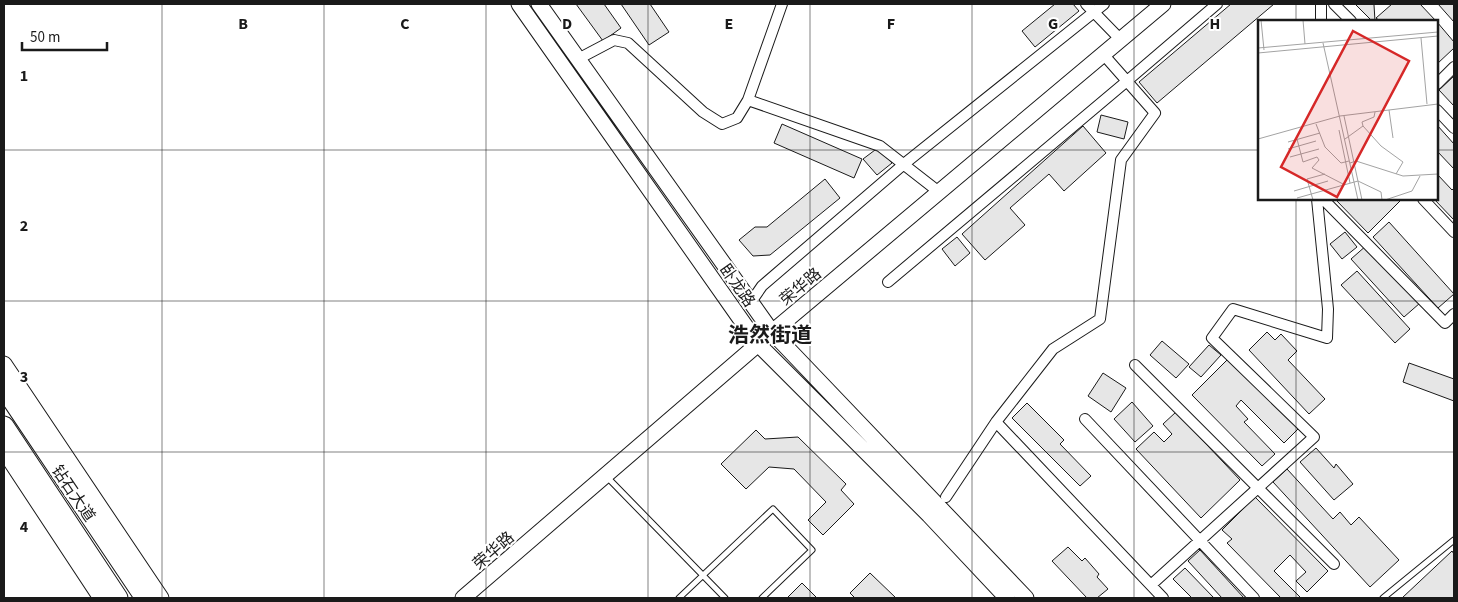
<svg xmlns="http://www.w3.org/2000/svg" width="1458" height="602" font-family="'Source Sans 3','Noto Sans SC',sans-serif">
	<style>
		.building { fill: #e6e6e6; stroke: #1a1a1a }
		.lines { fill: none; stroke-linecap: round; stroke-linejoin: round }
		.lane-casing { stroke: #1a1a1a; stroke-width: 7 }
		.street-casing { stroke: #1a1a1a; stroke-width: 12 }
		.secondary-casing { stroke: #1a1a1a; stroke-width: 17 }
		.highway-casing { stroke: #1a1a1a; stroke-width: 21 }
		.lane { stroke: #fff; stroke-width: 5 }
		.street { stroke: #fff; stroke-width: 10 }
		.secondary { stroke: #fff; stroke-width: 15 }
		.highway { stroke: #fff; stroke-width: 19 }
		.grid { fill: none; stroke: #1a1a1a; stroke-width: 1; stroke-opacity: 0.55 }
		.labels { text-anchor: middle; stroke-width: 4; stroke-linejoin: round; paint-order: stroke }
		.street-label { font-size: 16px; fill: #1a1a1a; stroke: #fff }
		.district-label { font-size: 21px; font-weight: bold; fill: #1a1a1a; stroke: #fff }
		.inset-road { fill: none; stroke: #a3a3a3; stroke-width: 1 }
		.view { fill: #d62828; fill-opacity: 0.15; stroke: #d62828; stroke-width: 2.5 }
		.inset-edge { fill: none; stroke: #1a1a1a; stroke-width: 2.5 }
		.grid-label { font-size: 16px; text-anchor: middle; font-weight: bold; fill: #1a1a1a; stroke: #fff; stroke-width: 4; stroke-linejoin: round; paint-order: stroke }
	</style>
	<rect width="100%" height="100%" fill="#fff"/>
	<!-- building -->
	<path class="building" d="M 576,4 L 604,4 L 621,28 L 603,41 Z
		M 621,4 L 650,4 L 669,32 L 649,45 Z
		M 1055,4 L 1073,4 L 1079,11 L 1035,47 L 1022,31 Z
		M 1231,4 L 1274,4 L 1157,103 L 1139,82 Z
		M 1355,4 L 1373,4 L 1374,5 L 1375,21 L 1372,21 Z
		M 1392,4 L 1420,4 L 1436,21 L 1380,21 L 1376,18 Z
		M 1438,4 L 1454,4 L 1454,22 Z
		M 1437,22 L 1454,42 L 1454,48 L 1437,64 Z
		M 1454,76 L 1454,106 L 1439,90 Z
		M 1101,115 L 1128,122 L 1124,139 L 1097,132 Z
		M 782,124 L 862,159 L 854,178 L 774,143 Z
		M 1437,125 L 1454,144 L 1454,169 L 1437,151 Z
		M 1083,126 L 1106,153 L 1064,191 L 1049,174 L 1010,208 L 1025,225 L 985,260 L 962,234 Z
		M 879,147 L 892,163 L 877,175 L 863,159 Z
		M 1437,174 L 1452,190 L 1454,188 L 1454,220 L 1434,199 L 1437,199 Z
		M 825,179 L 840,198 L 770,255 L 753,256 L 739,240 L 755,227 L 767,227 Z
		M 1335,199 L 1402,199 L 1368,233 Z
		M 1389,222 L 1454,294 L 1438,308 L 1373,237 Z
		M 1345,232 L 1357,247 L 1342,259 L 1330,244 Z
		M 957,237 L 970,253 L 955,266 L 942,249 Z
		M 1367,245 L 1420,303 L 1404,317 L 1351,259 Z
		M 1357,271 L 1410,329 L 1395,343 L 1341,285 Z
		M 1267,332 L 1275,340 L 1281,334 L 1297,351 L 1288,360 L 1325,399 L 1309,414 L 1249,350 Z
		M 1162,341 L 1189,364 L 1176,378 L 1150,355 Z
		M 1209,345 L 1221,355 L 1201,377 L 1189,367 Z
		M 1229,358 L 1298,429 L 1284,443 L 1241,400 L 1236,406 L 1248,419 L 1244,422 L 1275,454 L 1262,466 L 1192,395 Z
		M 1409,363 L 1454,379 L 1454,401 L 1403,382 Z
		M 1103,373 L 1126,388 L 1111,412 L 1088,396 Z
		M 1132,402 L 1153,426 L 1135,442 L 1114,419 Z
		M 1027,403 L 1064,440 L 1060,444 L 1091,476 L 1080,486 L 1012,418 Z
		M 1176,412 L 1240,480 L 1201,518 L 1136,449 L 1154,432 L 1164,442 L 1172,434 L 1163,424 Z
		M 756,430 L 765,439 L 798,437 L 846,484 L 841,490 L 854,504 L 823,535 L 808,520 L 826,502 L 794,469 L 769,467 L 746,489 L 721,464 Z
		M 1316,448 L 1334,468 L 1336,464 L 1353,484 L 1334,500 L 1300,462 Z
		M 1287,469 L 1333,519 L 1340,512 L 1351,525 L 1359,517 L 1399,560 L 1370,587 L 1273,482 Z
		M 1255,497 L 1328,571 L 1307,592 L 1296,581 L 1306,572 L 1290,555 L 1274,571 L 1301,598 L 1281,598 L 1227,543 L 1232,539 L 1222,530 Z
		M 1068,547 L 1082,561 L 1085,558 L 1099,574 L 1097,577 L 1108,589 L 1097,598 L 1087,598 L 1052,561 Z
		M 1200,550 L 1244,598 L 1222,598 L 1188,561 Z
		M 1452,551 L 1454,554 L 1454,598 L 1402,598 Z
		M 1185,568 L 1214,598 L 1192,598 L 1173,579 Z
		M 870,573 L 896,598 L 855,598 L 850,593 Z
		M 802,583 L 817,598 L 787,598 Z"/>
	<g class="lines">
		<!-- lane casing -->
		<g class="lane-casing">
			<path id="lane" d="M 606,476 L 725,598
				M 679,598 L 773,509 L 812,550 L 762,598
				M 1383,598 L 1454,540"/>
		</g>
		<!-- street casing -->
		<g class="street-casing">
			<path id="street" d="M 782,4 L 748,100 L 880,146 L 939,192
				M 1086,4 L 1120,39
				M 1334,4 L 1351,21
				M 1321,21 L 1321,4
				M 578,59 L 614,40 L 628,43 L 703,112 L 722,124 L 737,118 L 748,100
				M 1437,84 L 1454,67
				M 1437,110 L 1454,128
				M 1323,199 L 1445,323 L 1454,314
				M 1423,199 L 1454,232
				M 888,282 L 1127,81 L 1217,4
				M 751,302 L 762,286 L 904,164 L 1104,4
				M 1135,365 L 1334,564
				M 1085,419 L 1254,598
				M 996,422 L 1163,598
				M 946,497 L 996,422 L 1053,349 L 1100,319 L 1121,160 L 1155,113 L 1103,54
				M 1151,585 L 1314,437 L 1212,338 L 1233,309 L 1327,338 L 1328,309 L 1317,199"/>
		</g>
		<!-- secondary casing -->
		<g class="secondary-casing">
			<path id="secondary" d="M 519,4 L 758,344 L 929,515 L 1007,598
				M 539,4 L 772,332 L 1026,598
				M 4,364 L 161,598
				M 4,451 L 101,598
				M 463,598 L 758,344 L 1163,4"/>
		</g>
		<!-- highway casing -->
		<g class="highway-casing">
			<path id="highway" d="M 4,388 L 145,598
				M 4,426 L 118,598"/>
		</g>
		<!-- lane -->
		<use href="#lane" class="lane"/>
		<!-- street -->
		<use href="#street" class="street"/>
		<!-- secondary -->
		<use href="#secondary" class="secondary"/>
		<!-- highway -->
		<use href="#highway" class="highway"/>
	</g>
	<!-- grid -->
	<path class="grid" d="M 162,4 L 162,598M 324,4 L 324,598M 486,4 L 486,598M 648,4 L 648,598M 810,4 L 810,598M 972,4 L 972,598M 1134,4 L 1134,598M 1296,4 L 1296,21M 4,150 L 1259,150M 1437,150 L 1454,150M 1296,199 L 1296,598M 4,301 L 1454,301M 4,452 L 1454,452"/>
	<g class="labels">
		<!-- street labels -->
		<g class="street-label">
			<text transform="translate(738 285) rotate(55)" y="6">卧龙路</text>
			<text transform="translate(800 286) rotate(-40)" y="6">荣华路</text>
			<text transform="translate(74 493) rotate(56)" y="6">钻石大道</text>
			<text transform="translate(493 550) rotate(-41)" y="6">荣华路</text>
		</g>
		<!-- district labels -->
		<g class="district-label">
			<text x="770" y="342">浩然街道</text>
		</g>
	</g>
	<!-- overview -->
	<g transform="translate(1258 20)">
		<rect width="180" height="180" fill="#fff"/>
		<path class="inset-road" d="M 3,0 L 6,30M 45,0 L 47,24M 163,18 L 169,84M 65,23 L 100,180M 0,28 L 180,12M 0,33 L 180,16M 131,90 L 135,118M 86,96 L 104,180M 58,104 L 67,127 L 83,143 L 91,141M 105,106 L 104,102 L 116,97 L 117,92M 81,110 L 92,163M 0,119 L 82,96 L 180,84M 39,119 L 45,142 L 59,137 L 61,140 L 54,148 L 85,164M 87,119 L 105,106 L 123,126 L 145,142 L 138,154M 30,122 L 62,113M 30,129 L 58,121M 32,137 L 61,129M 92,143 L 98,141 L 145,156 L 180,154M 36,171 L 70,161M 39,178 L 100,161 L 123,172 L 124,180M 55,180 L 49,159 L 67,154M 127,180 L 154,171 L 162,156"/>
		<path class="view" d="M 95,11 L 151,41 L 79,177 L 23,147 Z"/>
		<rect width="180" height="180" class="inset-edge"/>
	</g>
	<g class="grid-label">
		<text x="243" y="29">B</text>
		<text x="405" y="29">C</text>
		<text x="567" y="29">D</text>
		<text x="729" y="29">E</text>
		<text x="891" y="29">F</text>
		<text x="1053" y="29">G</text>
		<text x="1215" y="29">H</text>
		<text x="24" y="81">1</text>
		<text x="24" y="231">2</text>
		<text x="24" y="382">3</text>
		<text x="24" y="532">4</text>
	</g>
	<!-- border -->
	<rect width="1458" height="602" fill="none" stroke="#1a1a1a" stroke-width="10"/>
	<!-- scale -->
	<path d="M22 42v8h85v-8" fill="none" stroke="#1a1a1a" stroke-width="2.5"/>
	<text x="30" y="42" font-size="15" fill="#1a1a1a" stroke="#ffffff" stroke-width="4" paint-order="stroke">50 m</text>
</svg>
